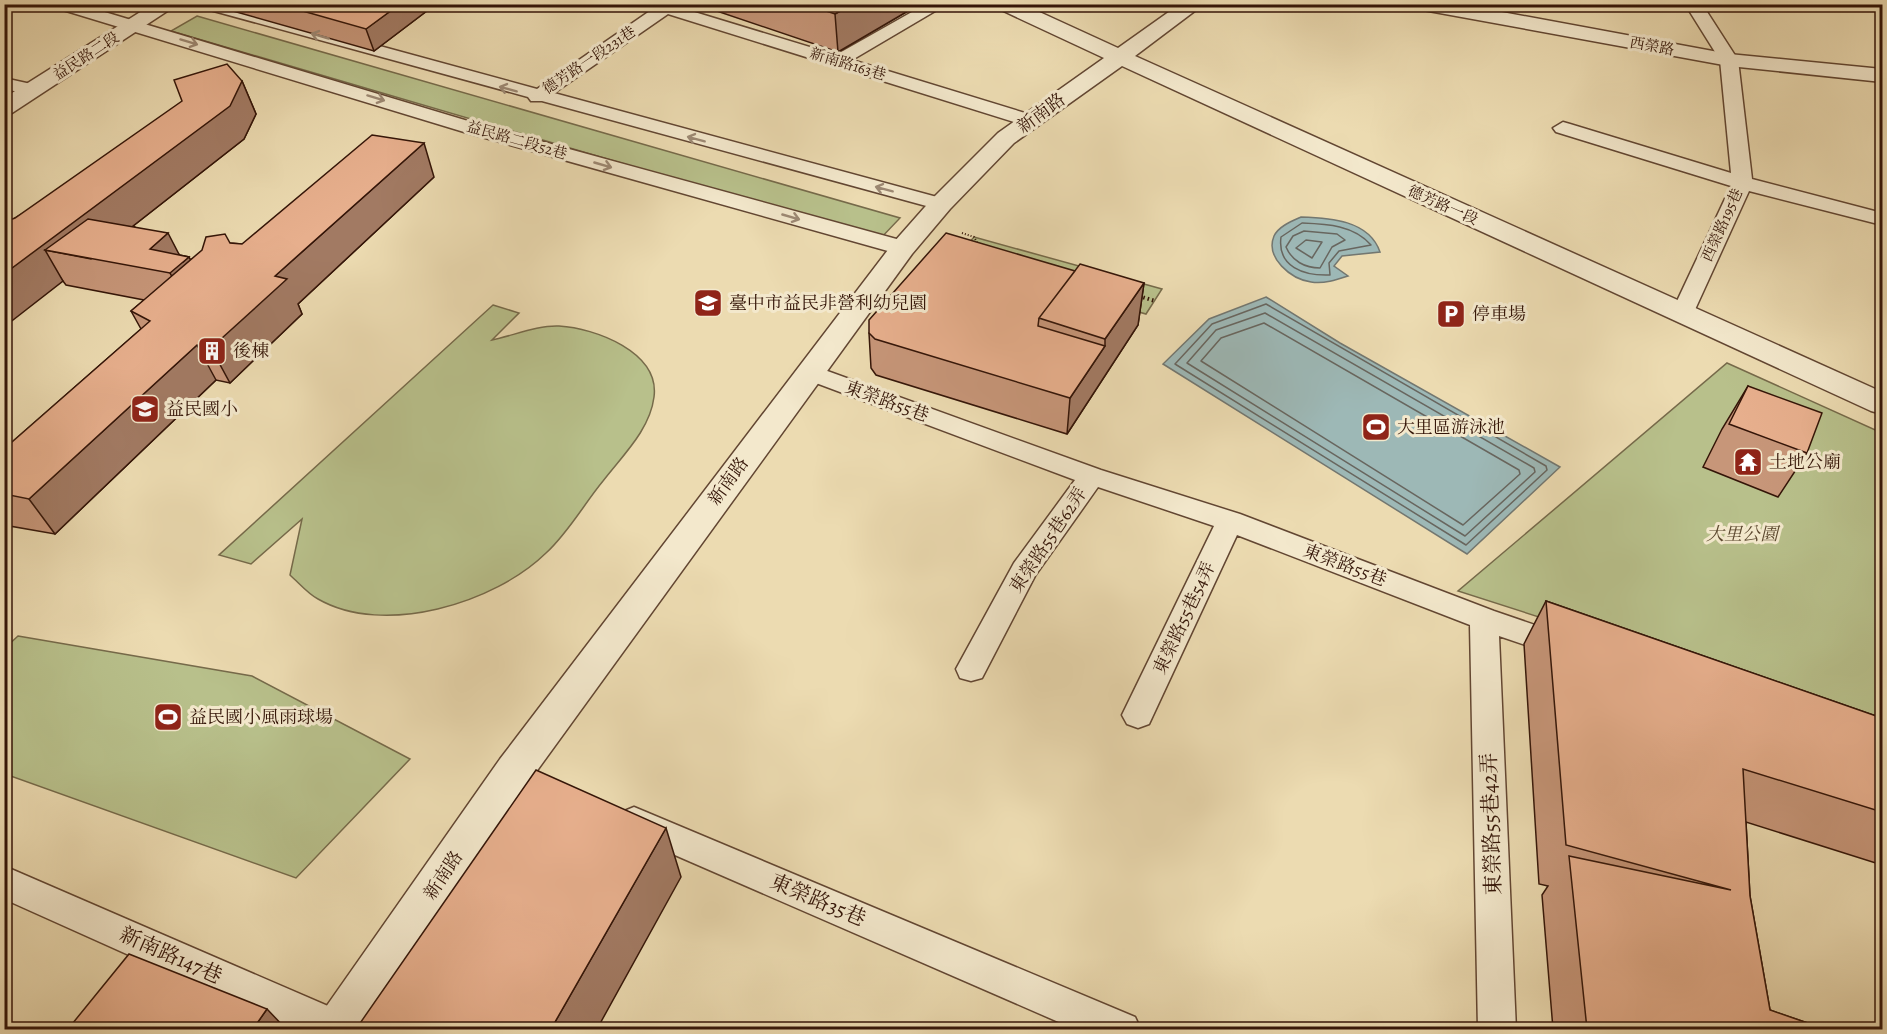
<svg xmlns="http://www.w3.org/2000/svg" width="1887" height="1034" font-family="Alegreya,'Noto Serif TC',serif">
	<style>
		.green { fill: #b8c08b; stroke: #766a4a; stroke-width: 1.5 }
		.water { fill: #9db8b6; stroke: #737770; stroke-width: 1.5 }
		.lines { fill: none; stroke-linecap: round; stroke-linejoin: round }
		.shore { stroke: #68665f; stroke-width: 1.5 }
		.service-casing { stroke: #624632; stroke-width: 3 }
		.minor-casing { stroke: #624632; stroke-width: 3 }
		.path-far1 { stroke: #341508; stroke-width: 2; stroke-dasharray: 1 2; stroke-linecap: butt }
		.path { stroke: #341508; stroke-width: 4; stroke-dasharray: 1.5 3; stroke-linecap: butt }
		.service { fill: #f3e8cc; fill-rule: evenodd }
		.minor { fill: #f3e8cc; fill-rule: evenodd }
		.wall { fill: #c79679; stroke: #341508; stroke-width: 1.5 }
		.shaded-wall { fill: #a27a63; stroke: #341508; stroke-width: 1.5 }
		.building { fill: #e7af8d; stroke: #341508; stroke-width: 1.5 }
		.oneway { stroke: #9d8974 }
		.labels { text-anchor: middle; stroke-width: 6; stroke-linejoin: round; paint-order: stroke }
		.far-street-label { font-size: 15px; fill: #341508; stroke: #f3e8cc }
		.street-label { font-size: 18px; fill: #341508; stroke: #f3e8cc }
		.poi-label { font-size: 18px; fill: #341508; stroke: #f3e8cc; text-anchor: start }
		.park-label { font-size: 18px; font-style: italic; fill: #5c482f; stroke: #f3e8cc }
		.near-street-label { font-size: 21px; fill: #341508; stroke: #f3e8cc }
	</style>
	<rect width="100%" height="100%" fill="#ecdbb1"/>
	<filter id="stains"><feTurbulence type="fractalNoise" baseFrequency=".00333" numOctaves="4"/><feColorMatrix values="0 0 0 0 .2 0 0 0 0 .09 0 0 0 0 .02 0 0 0 .5 -.17"/></filter>
	<radialGradient id="worn" r=".72"><stop offset=".6" stop-color="#630" stop-opacity="0"/><stop offset="1" stop-color="#630" stop-opacity=".3"/></radialGradient>
	<!-- green -->
	<path class="green" d="M 197,16 L 900,218 L 880,239 L 171,31 Z
		M 974,237 L 1162,289 L 1146,314 L 955,259 Z
		M 493,305 L 519,313 L 492,340 C 512,336 538,325 559,326 C 595,328 660,352 654,397 C 650,430 622,456 603,481 C 584,504 568,533 546,553 C 495,603 384,637 318,599 C 308,594 299,583 290,575 L 302,519 L 251,564 L 219,555 Z
		M 1727,363 L 1882,433 L 1882,727 L 1458,591 Z
		M 18,636 L 252,676 L 410,759 L 296,878 L 5,774 L 5,648 Z"/>
	<!-- water -->
	<path class="water" d="M 1301,217 C 1330,218 1369,220 1380,252 L 1342,256 L 1334,266 L 1348,276 C 1336,280 1324,284 1311,282 C 1291,279 1265,258 1274,236 C 1279,226 1292,221 1301,217 Z
		M 1266,297 L 1340,343 L 1560,467 L 1467,554 L 1163,364 L 1209,319 Z"/>
	<g class="lines">
		<!-- shore -->
		<path class="shore" d="M 1302,223 C 1327,224 1354,225 1371,245 L 1339,251 L 1329,263 L 1330,275 C 1304,276 1277,267 1281,237 Z
			M 1304,231 L 1337,234 L 1345,240 L 1332,247 L 1320,268 C 1305,268 1292,261 1286,247 L 1293,236 Z
			M 1306,240 L 1322,242 L 1312,258 L 1296,248 Z
			M 1266,304 L 1546,466 L 1547,470 L 1466,545 L 1175,364 L 1212,324 Z
			M 1265,313 L 1534,468 L 1535,472 L 1465,536 L 1187,363 L 1216,330 Z
			M 1264,323 L 1519,470 L 1520,474 L 1463,525 L 1201,361 L 1221,338 Z"/>
		<!-- service casing -->
		<g class="service-casing">
			<path id="service" d="M 51,4 L 78,4 L 478,124 L 911,243 L 914,248 L 911,253 L 895,253 L 464,132 L 53,7 Z
				M 197,4 L 226,4 L 537,89 L 660,4 L 680,4 L 678,7 L 836,55 L 926,4 L 947,4 L 852,60 L 1038,117 L 1040,121 L 1038,125 L 1024,125 L 668,14 L 554,93 L 948,200 L 951,204 L 948,208 L 941,210 L 542,101 L 531,101 L 528,97 L 199,7 Z
				M 1685,4 L 1702,4 L 1738,60 L 1752,179 L 1882,213 L 1882,225 L 1749,191 L 1693,314 L 1690,319 L 1674,319 L 1671,314 L 1731,186 L 1556,132 L 1553,128 L 1563,122 L 1570,124 L 1731,173 L 1720,60 Z
				M 4,78 L 40,86 L 43,90 L 34,95 L 4,89 Z
				M 808,364 L 1101,470 L 1240,514 L 1494,611 L 1573,638 L 1578,646 L 1573,654 L 1563,658 L 1499,636 L 1516,1030 L 1478,1030 L 1470,625 L 1237,535 L 1149,724 L 1138,728 L 1127,724 L 1122,715 L 1214,526 L 1098,487 L 1035,576 L 982,678 L 971,681 L 960,678 L 956,669 L 1014,563 L 1075,480 L 800,377 L 796,372 L 800,367 Z
				M 634,807 L 1135,1017 L 1141,1030 L 1077,1030 L 622,832 L 617,822 L 622,812 Z
				M 4,866 L 351,1016 L 357,1030 L 296,1030 L 4,899 Z"/>
		</g>
		<!-- minor casing -->
		<g class="minor-casing">
			<path id="minor" d="M 153,4 L 178,4 L 12,113 L 4,115 L 4,98 Z
				M 994,4 L 1022,4 L 1118,48 L 1180,4 L 1204,4 L 1135,56 L 1882,392 L 1882,414 L 1871,411 L 1122,66 L 1014,143 L 950,209 L 912,254 L 528,783 L 364,1030 L 314,1030 L 321,1014 L 500,759 L 894,242 L 932,199 L 998,133 L 1104,58 L 997,8 Z
				M 1413,4 L 1459,4 L 1729,54 L 1882,69 L 1882,82 L 1729,66 L 1423,10 Z"/>
		</g>
		<!-- path-far1 -->
		<path class="path-far1" d="M 962,233 L 974,237 L 979,246"/>
		<!-- path -->
		<path class="path" d="M 1139,296 L 1155,301"/>
		<!-- service -->
		<use href="#service" class="service"/>
		<!-- minor -->
		<use href="#minor" class="minor"/>
	</g>
	<!-- wall -->
	<path class="wall" d="M 208,4 L 436,4 L 374,51 Z
		M 696,4 L 920,4 L 838,52 Z
		M 242,81 L 256,114 L 244,139 L 133,226 L 180,255 L 189,257 L 190,260 L 230,243 L 242,244 L 434,177 L 298,304 L 302,314 L 230,383 L 216,380 L 55,534 L 4,525 L 4,449 L 141,329 L 131,311 L 144,300 L 66,285 L 15,218 Z
		M 1075,271 L 1144,283 L 1138,325 L 1067,434 L 876,375 L 871,368 L 869,333 Z
		M 1748,386 L 1807,453 L 1778,497 L 1703,467 L 1722,429 Z
		M 1546,601 L 1882,718 L 1882,865 L 1746,822 L 1750,896 L 1770,1010 L 1825,1029 L 1553,1029 L 1542,895 L 1548,886 L 1539,884 L 1524,644 Z"/>
	<!-- shaded-wall -->
	<path class="shaded-wall" d="M 400,4 L 436,4 L 374,51 L 366,29 Z
		M 853,4 L 920,4 L 838,52 L 835,14 Z
		M 242,81 L 256,114 L 244,139 L 91,259 L 45,250 L 63,281 L 4,327 L 4,274 Z
		M 424,143 L 434,177 L 298,304 L 302,314 L 230,383 L 211,348 L 275,276 Z
		M 168,233 L 183,262 L 189,257 L 206,292 L 188,308 L 170,273 L 150,249 Z
		M 1144,283 L 1138,325 L 1067,434 L 1070,398 L 1105,346 L 1105,339 Z
		M 197,345 L 216,380 L 55,534 L 29,499 Z
		M 666,828 L 681,877 L 597,1029 L 551,1029 Z
		M 267,1009 L 286,1029 L 253,1029 Z"/>
	<!-- building -->
	<path class="building" d="M 278,4 L 400,4 L 366,29 Z
		M 805,4 L 853,4 L 835,14 Z
		M 227,64 L 242,81 L 230,106 L 4,274 L 4,222 L 15,218 L 182,101 L 174,80 Z
		M 372,135 L 424,143 L 275,276 L 287,279 L 211,348 L 197,345 L 29,499 L 4,494 L 4,449 L 150,321 L 131,311 L 202,250 L 206,237 L 225,234 L 230,243 L 242,244 Z
		M 88,219 L 168,233 L 150,249 L 189,257 L 170,273 L 45,250 Z
		M 946,233 L 1075,271 L 1039,318 L 1038,326 L 1105,346 L 1070,398 L 875,339 L 869,333 L 869,320 Z
		M 1080,264 L 1144,283 L 1105,339 L 1039,318 Z
		M 1748,386 L 1822,413 L 1807,453 L 1729,424 Z
		M 1546,601 L 1882,718 L 1882,812 L 1743,769 L 1750,896 L 1770,1010 L 1825,1029 L 1587,1029 L 1569,856 L 1731,890 L 1566,845 Z
		M 536,770 L 666,828 L 551,1029 L 356,1029 Z
		M 129,954 L 267,1009 L 253,1029 L 68,1029 Z"/>
	<!-- one-way arrows -->
	<defs><path id="oneway-shaft" d="M-6 0H5M1.5-3L5.5 0L1.5 3" fill="none" stroke-width="1.6" stroke-linecap="round" stroke-linejoin="round" transform="scale(1.5)"/></defs>
	<g class="oneway">
		<use href="#oneway-shaft" transform="translate(320 36) rotate(-164)"/>
		<use href="#oneway-shaft" transform="translate(189 42) rotate(17)"/>
		<use href="#oneway-shaft" transform="translate(508 89) rotate(-165)"/>
		<use href="#oneway-shaft" transform="translate(376 98) rotate(17)"/>
		<use href="#oneway-shaft" transform="translate(696 139) rotate(-165)"/>
		<use href="#oneway-shaft" transform="translate(603 165) rotate(16)"/>
		<use href="#oneway-shaft" transform="translate(884 189) rotate(-165)"/>
		<use href="#oneway-shaft" transform="translate(791 217) rotate(16)"/>
	</g>
	<!-- icons -->
	<defs>
		<g id="school-square" transform="scale(1.5)"><rect x="-9" y="-9" width="18" height="18" rx="4" fill="#8f2418" stroke="#f3e8cc"/><path d="M0-5L7-2L0 1L-7-2ZM-4 1L0 2.5L4 1V4Q0 6-4 4Z" fill="#fff"/></g>
		<g id="parking-square" transform="scale(1.5)"><rect x="-9" y="-9" width="18" height="18" rx="4" fill="#8f2418" stroke="#f3e8cc"/><path d="M-3.5-5.5H1a3.5 3.5 0 0 1 0 7H-1V5.5H-3.5ZM-1-3.4V-.6H.8a1.4 1.4 0 0 0 0-2.8Z" fill="#fff"/></g>
		<g id="building-square" transform="scale(1.5)"><rect x="-9" y="-9" width="18" height="18" rx="4" fill="#8f2418" stroke="#f3e8cc"/><path d="M-4-6H4V6H1V3H-1V6H-4ZM-2.5-4.3h1.7v1.8h-1.7ZM.8-4.3h1.7v1.8H.8ZM-2.5-1h1.7V.8h-1.7ZM.8-1h1.7V.8H.8Z" fill="#fff"/></g>
		<g id="stadium-square" transform="scale(1.5)"><rect x="-9" y="-9" width="18" height="18" rx="4" fill="#8f2418" stroke="#f3e8cc"/><path d="M0-5a6.5 5 0 1 0 0 10a6.5 5 0 1 0 0-10ZM-3.5-1.8h7v3.6h-7Z" fill="#fff"/></g>
		<g id="temple-square" transform="scale(1.5)"><rect x="-9" y="-9" width="18" height="18" rx="4" fill="#8f2418" stroke="#f3e8cc"/><path d="M0-6L5-2H3V0L6.5 2.5H4V6H1.5V3h-3V6H-4V2.5H-6.5L-3 0V-2H-5Z" fill="#fff"/></g>
	</defs>
	<g fill-rule="evenodd">
		<use href="#school-square" x="708" y="303"/>
		<use href="#parking-square" x="1451" y="314"/>
		<use href="#building-square" x="212" y="351"/>
		<use href="#school-square" x="145" y="409"/>
		<use href="#stadium-square" x="1376" y="427"/>
		<use href="#temple-square" x="1748" y="462"/>
		<use href="#stadium-square" x="168" y="717"/>
	</g>
	<g class="labels">
		<!-- far-street labels -->
		<g class="far-street-label">
			<text transform="translate(1652 46) rotate(10)" y="5">西榮路</text>
			<text transform="translate(86 56) rotate(-33)" y="5">益民路二段</text>
			<text transform="translate(589 60) rotate(-34)" y="5">德芳路一段231巷</text>
			<text transform="translate(848 64) rotate(17)" y="5">新南路163巷</text>
			<text transform="translate(517 140) rotate(16)" y="5">益民路二段52巷</text>
			<text transform="translate(1443 205) rotate(24)" y="5">德芳路一段</text>
			<text transform="translate(1722 225) rotate(-66)" y="5">西榮路195巷</text>
		</g>
		<!-- street labels -->
		<g class="street-label">
			<text transform="translate(1041 113) rotate(-36)" y="6">新南路</text>
			<text transform="translate(887 401) rotate(20)" y="6">東榮路55巷</text>
			<text transform="translate(728 481) rotate(-54)" y="6">新南路</text>
			<text transform="translate(1048 540) rotate(-56)" y="6">東榮路55巷62弄</text>
			<text transform="translate(1345 565) rotate(21)" y="6">東榮路55巷</text>
			<text transform="translate(1184 618) rotate(-65)" y="6">東榮路55巷54弄</text>
			<text transform="translate(443 875) rotate(-56)" y="6">新南路</text>
		</g>
		<!-- poi labels -->
		<g class="poi-label">
			<text x="729" y="309">臺中市益民非營利幼兒園</text>
			<text x="1472" y="320">停車場</text>
			<text x="233" y="357">後棟</text>
			<text x="166" y="415">益民國小</text>
			<text x="1397" y="433">大里區游泳池</text>
			<text x="1769" y="468">土地公廟</text>
			<text x="189" y="723">益民國小風雨球場</text>
		</g>
		<!-- park labels -->
		<g class="park-label">
			<text x="1742" y="540">大里公園</text>
		</g>
		<!-- near-street labels -->
		<g class="near-street-label">
			<text transform="translate(1491 824) rotate(-92)" y="7">東榮路55巷42弄</text>
			<text transform="translate(818 900) rotate(23)" y="7">東榮路35巷</text>
			<text transform="translate(171 955) rotate(24)" y="7">新南路147巷</text>
		</g>
	</g>
	<!-- margin -->
	<rect width="1887" height="1034" fill="none" stroke="#ecdbb1" stroke-width="24"/>
	<rect x="6" y="6" width="1875" height="1022" fill="none" stroke="#341508" stroke-width="3"/>
	<rect x="12" y="12" width="1863" height="1010" fill="none" stroke="#341508" stroke-width="1.5"/>
	<rect width="100%" height="100%" filter="url(#stains)"/>
	<rect width="100%" height="100%" fill="url(#worn)"/>
</svg>
